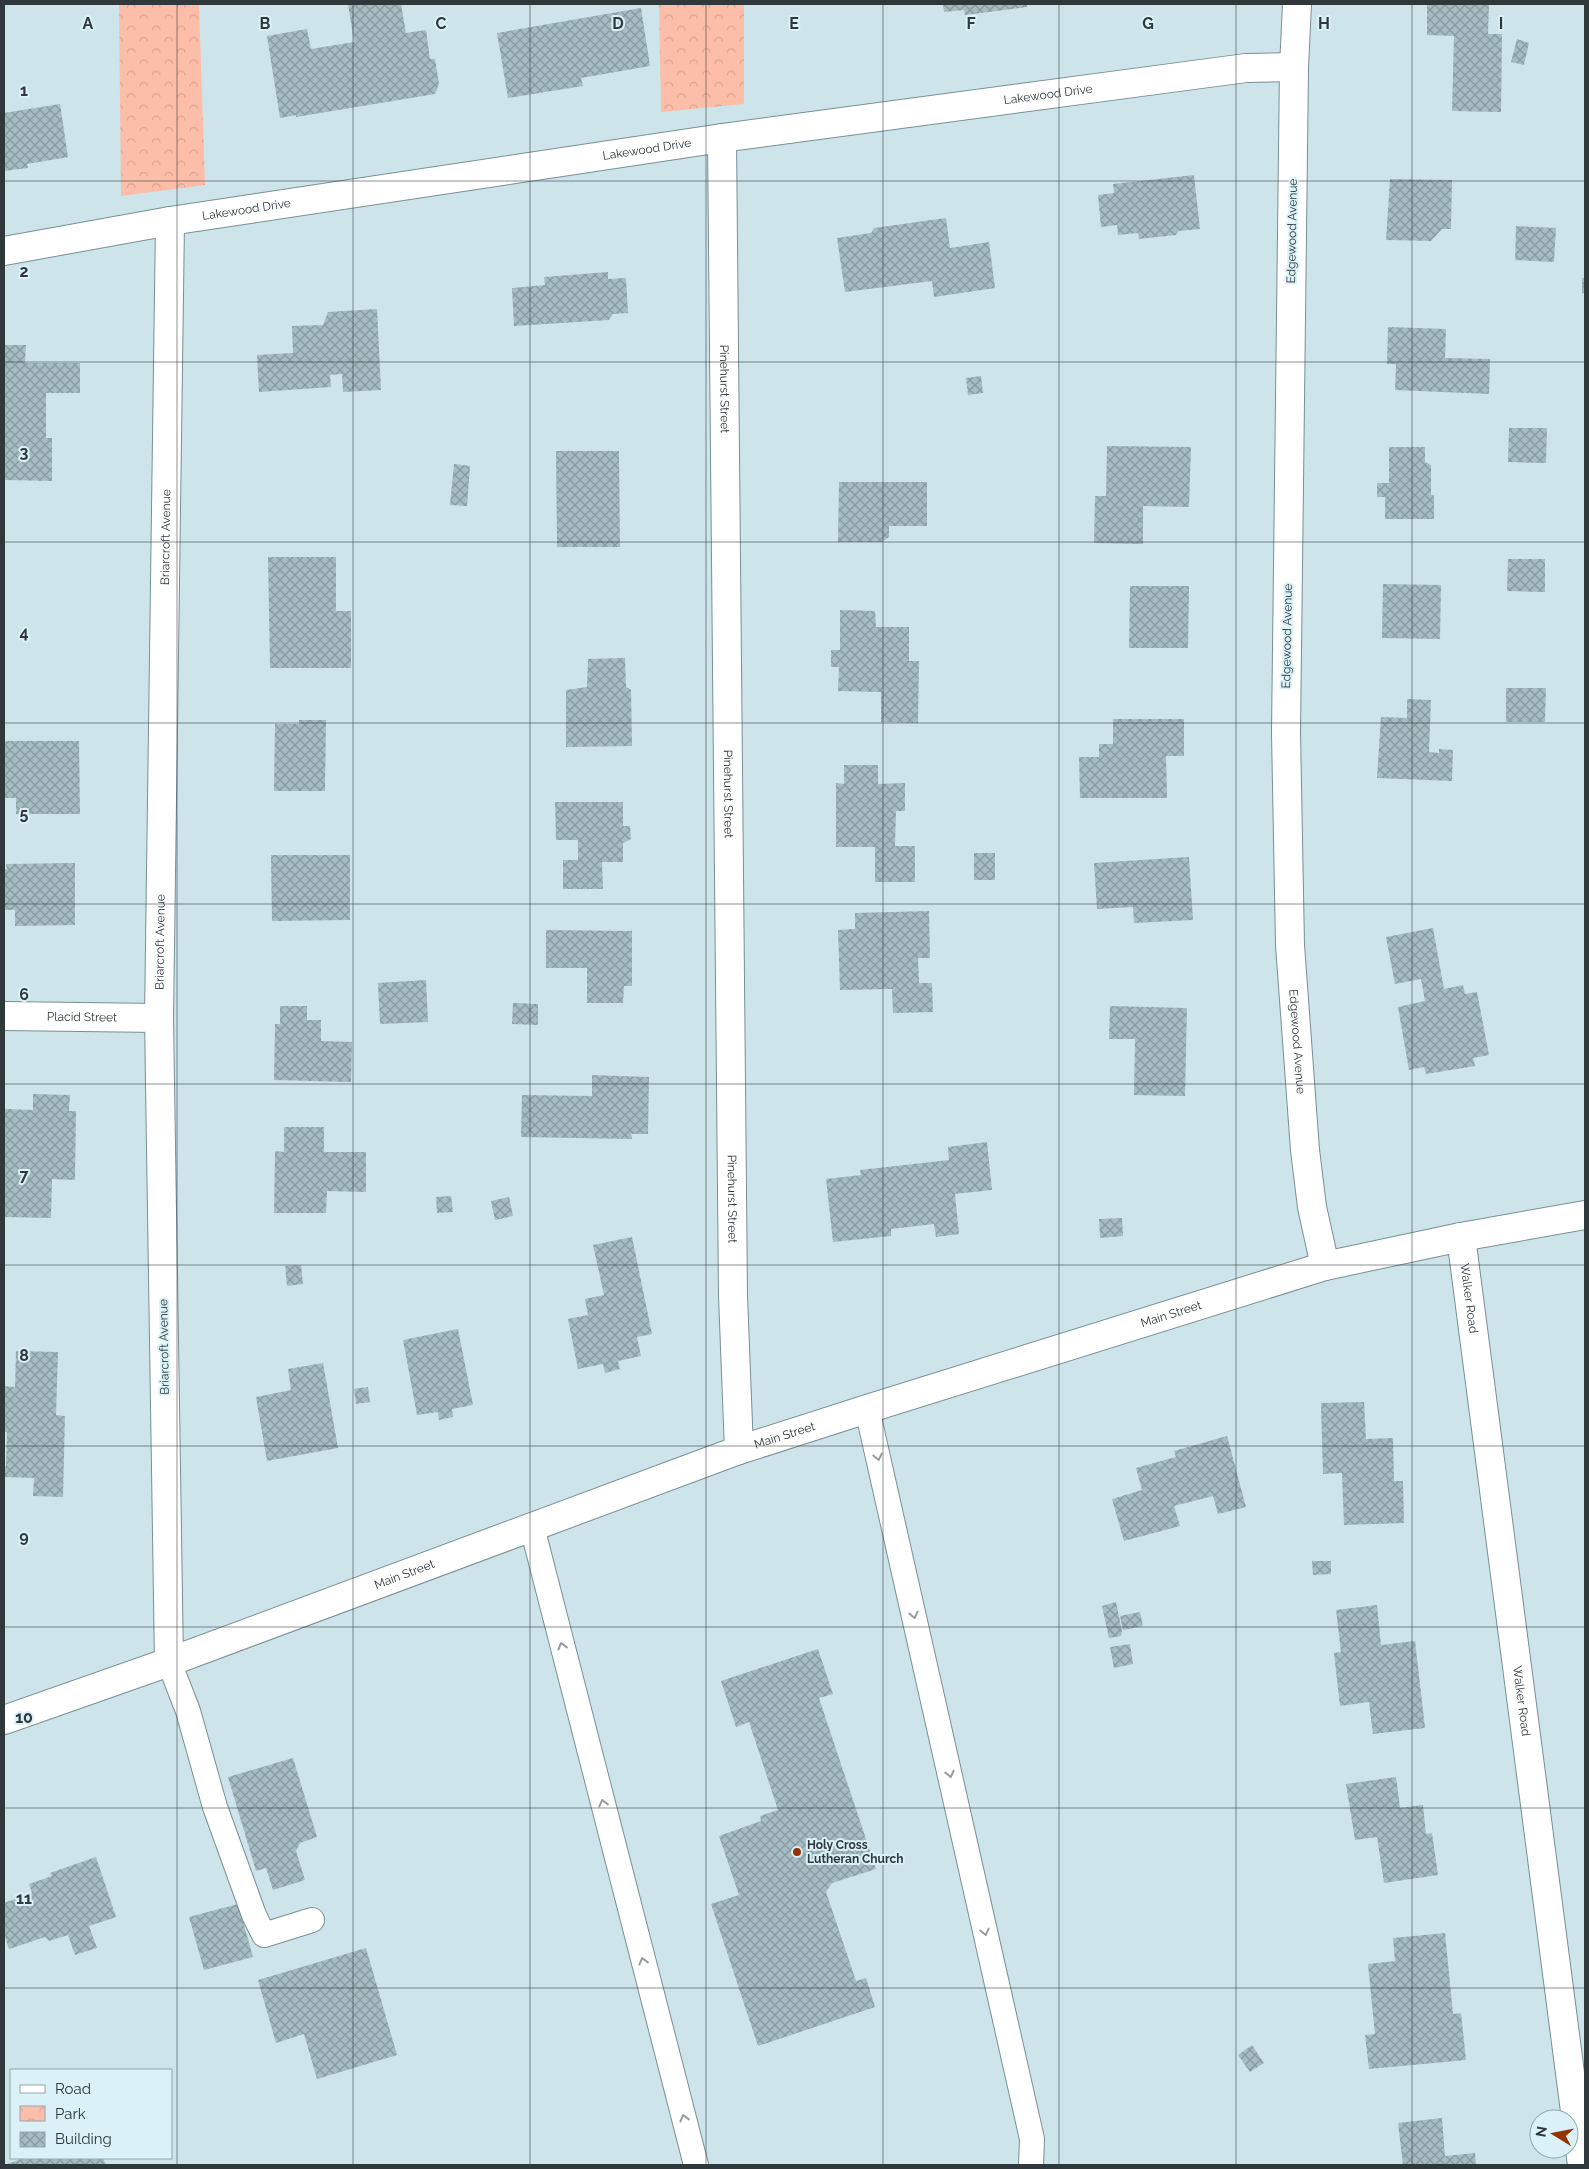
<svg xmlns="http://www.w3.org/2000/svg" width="1589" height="2169" font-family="Raleway,sans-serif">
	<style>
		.park { fill: url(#park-crowns) }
		.building { fill: url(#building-cross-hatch) }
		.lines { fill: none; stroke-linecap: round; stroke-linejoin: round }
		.service-casing { stroke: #7a8f95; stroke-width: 26 }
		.minor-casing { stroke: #7a8f95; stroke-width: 30 }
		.secondary-casing { stroke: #7a8f95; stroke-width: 30 }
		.service { stroke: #fff; stroke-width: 24 }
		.minor { stroke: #fff; stroke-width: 28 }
		.secondary { stroke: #fff; stroke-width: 28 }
		.oneway { stroke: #979c9d }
		.grid { fill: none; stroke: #2f383b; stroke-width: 1; stroke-opacity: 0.55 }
		.poi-dot { fill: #963100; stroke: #d9f1f7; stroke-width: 2 }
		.labels { text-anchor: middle; stroke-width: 4; stroke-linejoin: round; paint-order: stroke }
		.street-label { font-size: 12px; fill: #2f383b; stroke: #d9f1f7 }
		.poi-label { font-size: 12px; font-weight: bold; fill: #2f383b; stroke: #d9f1f7; text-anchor: start }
		.grid-label { font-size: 16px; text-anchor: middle; font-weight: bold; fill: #2f383b; stroke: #d9f1f7; stroke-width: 4; stroke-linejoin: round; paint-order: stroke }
	</style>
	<defs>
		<pattern id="park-crowns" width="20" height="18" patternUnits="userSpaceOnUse" patternTransform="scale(1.25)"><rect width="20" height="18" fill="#fcbea8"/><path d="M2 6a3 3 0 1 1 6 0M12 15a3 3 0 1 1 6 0" fill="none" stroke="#d8a492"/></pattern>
		<pattern id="building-cross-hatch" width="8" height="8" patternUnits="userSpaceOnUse" patternTransform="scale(1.25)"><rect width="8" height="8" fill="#a5bcc2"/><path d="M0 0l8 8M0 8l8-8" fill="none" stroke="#879a9f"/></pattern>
	</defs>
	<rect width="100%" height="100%" fill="#cce4ea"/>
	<!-- park -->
	<path class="park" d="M 119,4 L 199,4 L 205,185 L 121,196 Z
		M 659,4 L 744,4 L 744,104 L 661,112 Z"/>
	<!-- building -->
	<path class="building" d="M 348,4 L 401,4 L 406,33 L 426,30 L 430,59 L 435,59 L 439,84 L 435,94 L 296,117 L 296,115 L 280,118 L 267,36 L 307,29 L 311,49 L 354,42 Z
		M 943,4 L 1027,4 L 1027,7 L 965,15 L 964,10 L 944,12 Z
		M 1427,4 L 1489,4 L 1488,34 L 1502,34 L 1501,112 L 1452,111 L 1454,36 L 1427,35 Z
		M 641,8 L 650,66 L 581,78 L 583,86 L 508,98 L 497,33 Z
		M 1517,39 L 1529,43 L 1524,65 L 1511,62 Z
		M 60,104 L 68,157 L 27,164 L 28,168 L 4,171 L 4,113 Z
		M 1194,175 L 1200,229 L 1178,231 L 1176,235 L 1139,239 L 1138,233 L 1118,235 L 1117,225 L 1101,227 L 1098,195 L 1114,193 L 1113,184 Z
		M 1390,179 L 1452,180 L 1451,229 L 1442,229 L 1431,241 L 1386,240 Z
		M 946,218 L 950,248 L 989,242 L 995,288 L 934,297 L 932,281 L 845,292 L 837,238 L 871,233 L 874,228 Z
		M 1516,226 L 1556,228 L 1554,262 L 1515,260 Z
		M 608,272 L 608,279 L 626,278 L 628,313 L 613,314 L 609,320 L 514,326 L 512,288 L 545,285 L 544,277 Z
		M 1582,278 L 1585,278 L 1585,293 L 1582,293 Z
		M 377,309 L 381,390 L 343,392 L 342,374 L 330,375 L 331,387 L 259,392 L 257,355 L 293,353 L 292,326 L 323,325 L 328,312 Z
		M 1388,327 L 1446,329 L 1445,358 L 1490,359 L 1489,394 L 1395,390 L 1396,364 L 1387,364 Z
		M 4,345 L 26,345 L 25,363 L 80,363 L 80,393 L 46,393 L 46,438 L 52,438 L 52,481 L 5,480 Z
		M 981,376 L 983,393 L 968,395 L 966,378 Z
		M 1509,428 L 1547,428 L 1546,463 L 1508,462 Z
		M 1107,446 L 1191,447 L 1189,507 L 1143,506 L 1143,544 L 1094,543 L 1095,496 L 1106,496 Z
		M 1389,447 L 1425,447 L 1425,462 L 1431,465 L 1431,495 L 1434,495 L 1434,519 L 1385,519 L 1385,497 L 1377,497 L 1377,483 L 1389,483 Z
		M 556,451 L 619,451 L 620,547 L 557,547 Z
		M 454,464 L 470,466 L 467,506 L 450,505 Z
		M 839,482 L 927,482 L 927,526 L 889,526 L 889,537 L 882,542 L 838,542 Z
		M 268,557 L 336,557 L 336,611 L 351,611 L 351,668 L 270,668 Z
		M 1508,559 L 1545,559 L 1545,592 L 1507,591 Z
		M 1383,584 L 1441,585 L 1440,639 L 1382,638 Z
		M 1130,586 L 1189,586 L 1188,648 L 1129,648 Z
		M 840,610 L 875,611 L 876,627 L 909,627 L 909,661 L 919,661 L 918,723 L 881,722 L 881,692 L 838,691 L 839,667 L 831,667 L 831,650 L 840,650 Z
		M 625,658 L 626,687 L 631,690 L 632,746 L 566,747 L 566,690 L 587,687 L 588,659 Z
		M 1506,688 L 1546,688 L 1545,722 L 1506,722 Z
		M 1407,699 L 1431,700 L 1429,752 L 1439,753 L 1439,749 L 1453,750 L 1452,781 L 1377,778 L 1381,717 L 1407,718 Z
		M 1113,719 L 1184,719 L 1184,756 L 1166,756 L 1167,798 L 1080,798 L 1079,757 L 1099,757 L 1099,744 L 1113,744 Z
		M 299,720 L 326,720 L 325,791 L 274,791 L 275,724 L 299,724 Z
		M 4,741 L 79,741 L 80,814 L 16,814 L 16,798 L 4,798 Z
		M 844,765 L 878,765 L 878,784 L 905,783 L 905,811 L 896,811 L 895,846 L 915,846 L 915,882 L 875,882 L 875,847 L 836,847 L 836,783 L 844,784 Z
		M 555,802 L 623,802 L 623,826 L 630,826 L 631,839 L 623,843 L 623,862 L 602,862 L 603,889 L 563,889 L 563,860 L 578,860 L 578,840 L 556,840 Z
		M 974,853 L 995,853 L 995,880 L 974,880 Z
		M 271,855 L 350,855 L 350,920 L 272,921 Z
		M 1189,857 L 1193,920 L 1134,923 L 1133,907 L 1097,909 L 1094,863 Z
		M 75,863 L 75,925 L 15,926 L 15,910 L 4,910 L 4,869 L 7,869 L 6,864 Z
		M 929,911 L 930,958 L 918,958 L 919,983 L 932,983 L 933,1012 L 893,1013 L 892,989 L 840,990 L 838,930 L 855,929 L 855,913 Z
		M 1433,928 L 1444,989 L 1463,985 L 1465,994 L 1477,992 L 1489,1055 L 1473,1058 L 1475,1066 L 1426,1074 L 1424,1067 L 1409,1070 L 1398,1007 L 1425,1001 L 1421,979 L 1395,984 L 1386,937 Z
		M 546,930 L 632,931 L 632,986 L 624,986 L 623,1003 L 587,1003 L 587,968 L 546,968 Z
		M 426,980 L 428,1022 L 380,1024 L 378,983 Z
		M 513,1003 L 538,1004 L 538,1025 L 512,1024 Z
		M 280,1006 L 307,1006 L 307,1020 L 321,1020 L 321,1041 L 352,1042 L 351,1082 L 274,1080 L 275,1024 L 280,1024 Z
		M 1110,1006 L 1187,1008 L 1185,1096 L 1134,1095 L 1135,1039 L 1109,1039 Z
		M 592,1075 L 649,1077 L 648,1134 L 631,1134 L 632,1139 L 521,1137 L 522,1095 L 592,1096 Z
		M 33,1094 L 70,1095 L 69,1111 L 76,1111 L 75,1180 L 52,1179 L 51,1218 L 4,1217 L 4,1109 L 33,1110 Z
		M 284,1127 L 324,1127 L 324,1152 L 366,1152 L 366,1192 L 327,1191 L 326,1213 L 274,1213 L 275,1151 L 284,1152 Z
		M 987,1142 L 992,1190 L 955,1194 L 959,1234 L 936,1237 L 934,1224 L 891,1229 L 891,1236 L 833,1242 L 826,1179 L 861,1175 L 860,1170 L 949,1160 L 948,1147 Z
		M 451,1196 L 453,1212 L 437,1213 L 436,1197 Z
		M 509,1197 L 513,1216 L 495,1220 L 491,1201 Z
		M 1122,1218 L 1123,1236 L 1100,1238 L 1099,1219 Z
		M 632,1237 L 652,1334 L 637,1337 L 641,1356 L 618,1361 L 620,1369 L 605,1373 L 603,1364 L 578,1369 L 568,1319 L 588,1315 L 585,1299 L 604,1295 L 593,1245 Z
		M 301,1265 L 303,1284 L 287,1286 L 285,1266 Z
		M 458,1329 L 473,1405 L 452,1409 L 453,1417 L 439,1420 L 438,1412 L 417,1415 L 403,1340 Z
		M 16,1351 L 58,1352 L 56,1415 L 65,1416 L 63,1497 L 33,1496 L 34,1478 L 4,1477 L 4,1466 L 6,1466 L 7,1432 L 4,1432 L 4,1386 L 15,1387 Z
		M 323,1363 L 338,1448 L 267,1461 L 256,1397 L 291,1390 L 288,1369 Z
		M 368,1387 L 370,1402 L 356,1404 L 354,1389 Z
		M 1364,1402 L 1366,1439 L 1393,1438 L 1394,1481 L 1403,1481 L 1404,1523 L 1344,1525 L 1342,1473 L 1323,1474 L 1321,1403 Z
		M 1227,1436 L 1246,1507 L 1218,1514 L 1213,1496 L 1174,1506 L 1180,1526 L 1124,1541 L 1112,1499 L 1142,1490 L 1136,1468 L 1176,1457 L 1174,1451 Z
		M 1312,1561 L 1331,1561 L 1331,1574 L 1313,1575 Z
		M 1116,1602 L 1122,1631 L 1121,1636 L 1109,1638 L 1102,1606 Z
		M 1377,1605 L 1381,1645 L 1415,1641 L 1425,1728 L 1373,1734 L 1369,1702 L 1340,1706 L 1334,1653 L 1341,1652 L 1336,1610 Z
		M 1140,1612 L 1143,1626 L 1123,1630 L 1120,1616 Z
		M 1130,1644 L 1133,1664 L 1114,1668 L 1110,1647 Z
		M 818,1649 L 833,1694 L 819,1698 L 876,1869 L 832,1883 L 826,1892 L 856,1981 L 866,1978 L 875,2007 L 758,2046 L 711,1904 L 739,1895 L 719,1836 L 761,1821 L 760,1816 L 778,1810 L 749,1722 L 736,1727 L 721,1681 Z
		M 293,1758 L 317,1837 L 300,1843 L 296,1851 L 305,1880 L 273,1890 L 266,1868 L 256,1871 L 228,1777 Z
		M 1396,1777 L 1400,1808 L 1423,1805 L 1426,1834 L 1432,1833 L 1438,1875 L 1384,1883 L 1377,1837 L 1355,1840 L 1346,1784 Z
		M 96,1857 L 116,1917 L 89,1926 L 97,1948 L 75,1955 L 68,1935 L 49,1941 L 45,1937 L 9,1949 L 4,1934 L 4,1903 L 32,1893 L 29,1884 L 52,1876 L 50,1873 Z
		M 238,1904 L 253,1957 L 204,1970 L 189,1917 Z
		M 1445,1933 L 1453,2014 L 1461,2013 L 1466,2060 L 1369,2069 L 1365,2035 L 1375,2034 L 1368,1964 L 1395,1961 L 1393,1938 Z
		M 366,1948 L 397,2055 L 317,2079 L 304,2034 L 276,2043 L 258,1980 Z
		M 1252,2045 L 1264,2063 L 1250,2072 L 1238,2055 Z
		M 1442,2118 L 1445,2156 L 1475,2153 L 1476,2165 L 1403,2165 L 1398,2123 Z
		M 24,2158 L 103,2158 L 106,2165 L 4,2165 Z"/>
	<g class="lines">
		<!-- service casing -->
		<g class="service-casing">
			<path id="service" d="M 867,1409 L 1032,2139 L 1031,2165
				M 532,1527 L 696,2165
				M 169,1662 L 188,1711 L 215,1807 L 254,1915 L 264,1935 L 312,1920"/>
		</g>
		<!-- minor casing -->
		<g class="minor-casing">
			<g id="minor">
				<path id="s1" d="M 1297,4 L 1294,67 L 1286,733 L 1290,945 L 1305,1150 L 1312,1207 L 1325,1266"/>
				<path id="s2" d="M 722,138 L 733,1296 L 739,1450"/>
				<path id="s3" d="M 4,251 L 170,221 L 722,138 L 1246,68 L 1294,67"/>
				<path id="s4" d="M 4,1016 L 159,1018"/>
				<path id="s5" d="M 1461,1237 L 1582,2165"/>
				<path id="s6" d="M 169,1662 L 159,1018 L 170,221"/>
			</g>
		</g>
		<!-- secondary casing -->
		<g class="secondary-casing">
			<g id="secondary">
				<path id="s7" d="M 4,1720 L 169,1662 L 739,1450 L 867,1409 L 1325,1266 L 1461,1237 L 1585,1215"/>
			</g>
		</g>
		<!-- service -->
		<use href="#service" class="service"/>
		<!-- minor -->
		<use href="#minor" class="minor"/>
		<!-- secondary -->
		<use href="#secondary" class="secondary"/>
	</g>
	<!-- one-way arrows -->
	<defs><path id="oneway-chevron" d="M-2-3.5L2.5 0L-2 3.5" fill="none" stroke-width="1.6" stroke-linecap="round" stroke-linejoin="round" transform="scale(1.25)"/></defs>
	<g class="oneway">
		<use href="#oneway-chevron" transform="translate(878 1457) rotate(77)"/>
		<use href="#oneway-chevron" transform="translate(914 1615) rotate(77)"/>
		<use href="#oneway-chevron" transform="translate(562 1646) rotate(-104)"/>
		<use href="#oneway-chevron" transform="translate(950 1774) rotate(77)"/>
		<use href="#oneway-chevron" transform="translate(603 1803) rotate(-104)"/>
		<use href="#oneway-chevron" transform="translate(985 1932) rotate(77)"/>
		<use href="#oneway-chevron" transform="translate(643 1961) rotate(-104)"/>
		<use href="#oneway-chevron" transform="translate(684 2118) rotate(-104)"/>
	</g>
	<!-- grid -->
	<path class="grid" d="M 177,4 L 177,2165M 353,4 L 353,2165M 530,4 L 530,2165M 706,4 L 706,2165M 883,4 L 883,2165M 1059,4 L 1059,2165M 1236,4 L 1236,2165M 1412,4 L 1412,2165M 4,181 L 1585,181M 4,362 L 1585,362M 4,542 L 1585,542M 4,723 L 1585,723M 4,904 L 1585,904M 4,1084 L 1585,1084M 4,1265 L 1585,1265M 4,1446 L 1585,1446M 4,1627 L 1585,1627M 4,1808 L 1585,1808M 4,1988 L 1585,1988"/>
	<!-- markers -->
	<circle class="poi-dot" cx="797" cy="1852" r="5"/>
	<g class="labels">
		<!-- street labels -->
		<g class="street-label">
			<text dy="4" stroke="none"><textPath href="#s3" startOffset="1056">Lakewood Drive</textPath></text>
			<text dy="4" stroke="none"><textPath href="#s3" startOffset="651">Lakewood Drive</textPath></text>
			<text dy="4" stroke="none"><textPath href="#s3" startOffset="246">Lakewood Drive</textPath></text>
			<text transform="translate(1292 231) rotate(-89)" y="4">Edgewood Avenue</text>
			<text dy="4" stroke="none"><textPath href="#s2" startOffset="251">Pinehurst Street</textPath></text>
			<text dy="4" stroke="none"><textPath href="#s6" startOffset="1125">Briarcroft Avenue</textPath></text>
			<text transform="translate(1287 636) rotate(-89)" y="4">Edgewood Avenue</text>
			<text dy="4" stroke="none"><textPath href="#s2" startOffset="656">Pinehurst Street</textPath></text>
			<text dy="4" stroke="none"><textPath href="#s6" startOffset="720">Briarcroft Avenue</textPath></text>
			<text dy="4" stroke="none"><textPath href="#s4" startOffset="78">Placid Street</textPath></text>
			<text dy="4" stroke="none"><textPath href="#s1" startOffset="1038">Edgewood Avenue</textPath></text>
			<text dy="4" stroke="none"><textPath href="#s2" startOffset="1061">Pinehurst Street</textPath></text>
			<text dy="4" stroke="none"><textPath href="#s5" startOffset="62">Walker Road</textPath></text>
			<text dy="4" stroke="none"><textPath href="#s7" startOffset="1236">Main Street</textPath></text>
			<text transform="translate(164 1347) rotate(-91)" y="4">Briarcroft Avenue</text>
			<text dy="4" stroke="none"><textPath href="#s7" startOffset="831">Main Street</textPath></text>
			<text dy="4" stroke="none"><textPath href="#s7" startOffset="426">Main Street</textPath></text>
			<text dy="4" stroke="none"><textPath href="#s5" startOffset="468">Walker Road</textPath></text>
		</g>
		<!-- poi labels -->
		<g class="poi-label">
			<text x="807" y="1849">Holy Cross<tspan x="807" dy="14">Lutheran Church</tspan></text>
		</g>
	</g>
	<g class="grid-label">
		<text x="88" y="29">A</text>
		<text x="265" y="29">B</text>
		<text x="441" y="29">C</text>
		<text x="618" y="29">D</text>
		<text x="794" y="29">E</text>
		<text x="971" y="29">F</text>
		<text x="1148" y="29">G</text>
		<text x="1324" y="29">H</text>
		<text x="1501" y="29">I</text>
		<text x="24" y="96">1</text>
		<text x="24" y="277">2</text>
		<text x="24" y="458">3</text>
		<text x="24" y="638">4</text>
		<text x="24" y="819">5</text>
		<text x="24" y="1000">6</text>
		<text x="24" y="1181">7</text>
		<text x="24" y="1361">8</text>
		<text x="24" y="1542">9</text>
		<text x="24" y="1723">10</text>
		<text x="24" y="1904">11</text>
	</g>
	<!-- border -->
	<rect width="1589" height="2169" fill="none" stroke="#2f383b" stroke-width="10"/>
	<!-- legend -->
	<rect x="10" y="2069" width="162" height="90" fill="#d9f1f7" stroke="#95a7ac"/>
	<rect x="20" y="2085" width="25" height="8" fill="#ffffff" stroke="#95a7ac"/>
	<text x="55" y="2094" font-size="15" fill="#2f383b">Road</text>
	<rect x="20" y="2106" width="25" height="15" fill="url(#park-crowns)" stroke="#95a7ac"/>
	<text x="55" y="2119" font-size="15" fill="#2f383b">Park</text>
	<rect x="20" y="2132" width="25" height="15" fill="url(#building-cross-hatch)" stroke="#95a7ac"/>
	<text x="55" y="2144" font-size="15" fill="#2f383b">Building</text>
	<!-- north arrow -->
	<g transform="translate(1554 2134) rotate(280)"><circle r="24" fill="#d9f1f7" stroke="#95a7ac"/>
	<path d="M0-4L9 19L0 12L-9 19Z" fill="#963100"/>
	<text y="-8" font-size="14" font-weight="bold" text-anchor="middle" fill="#2f383b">N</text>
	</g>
</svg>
